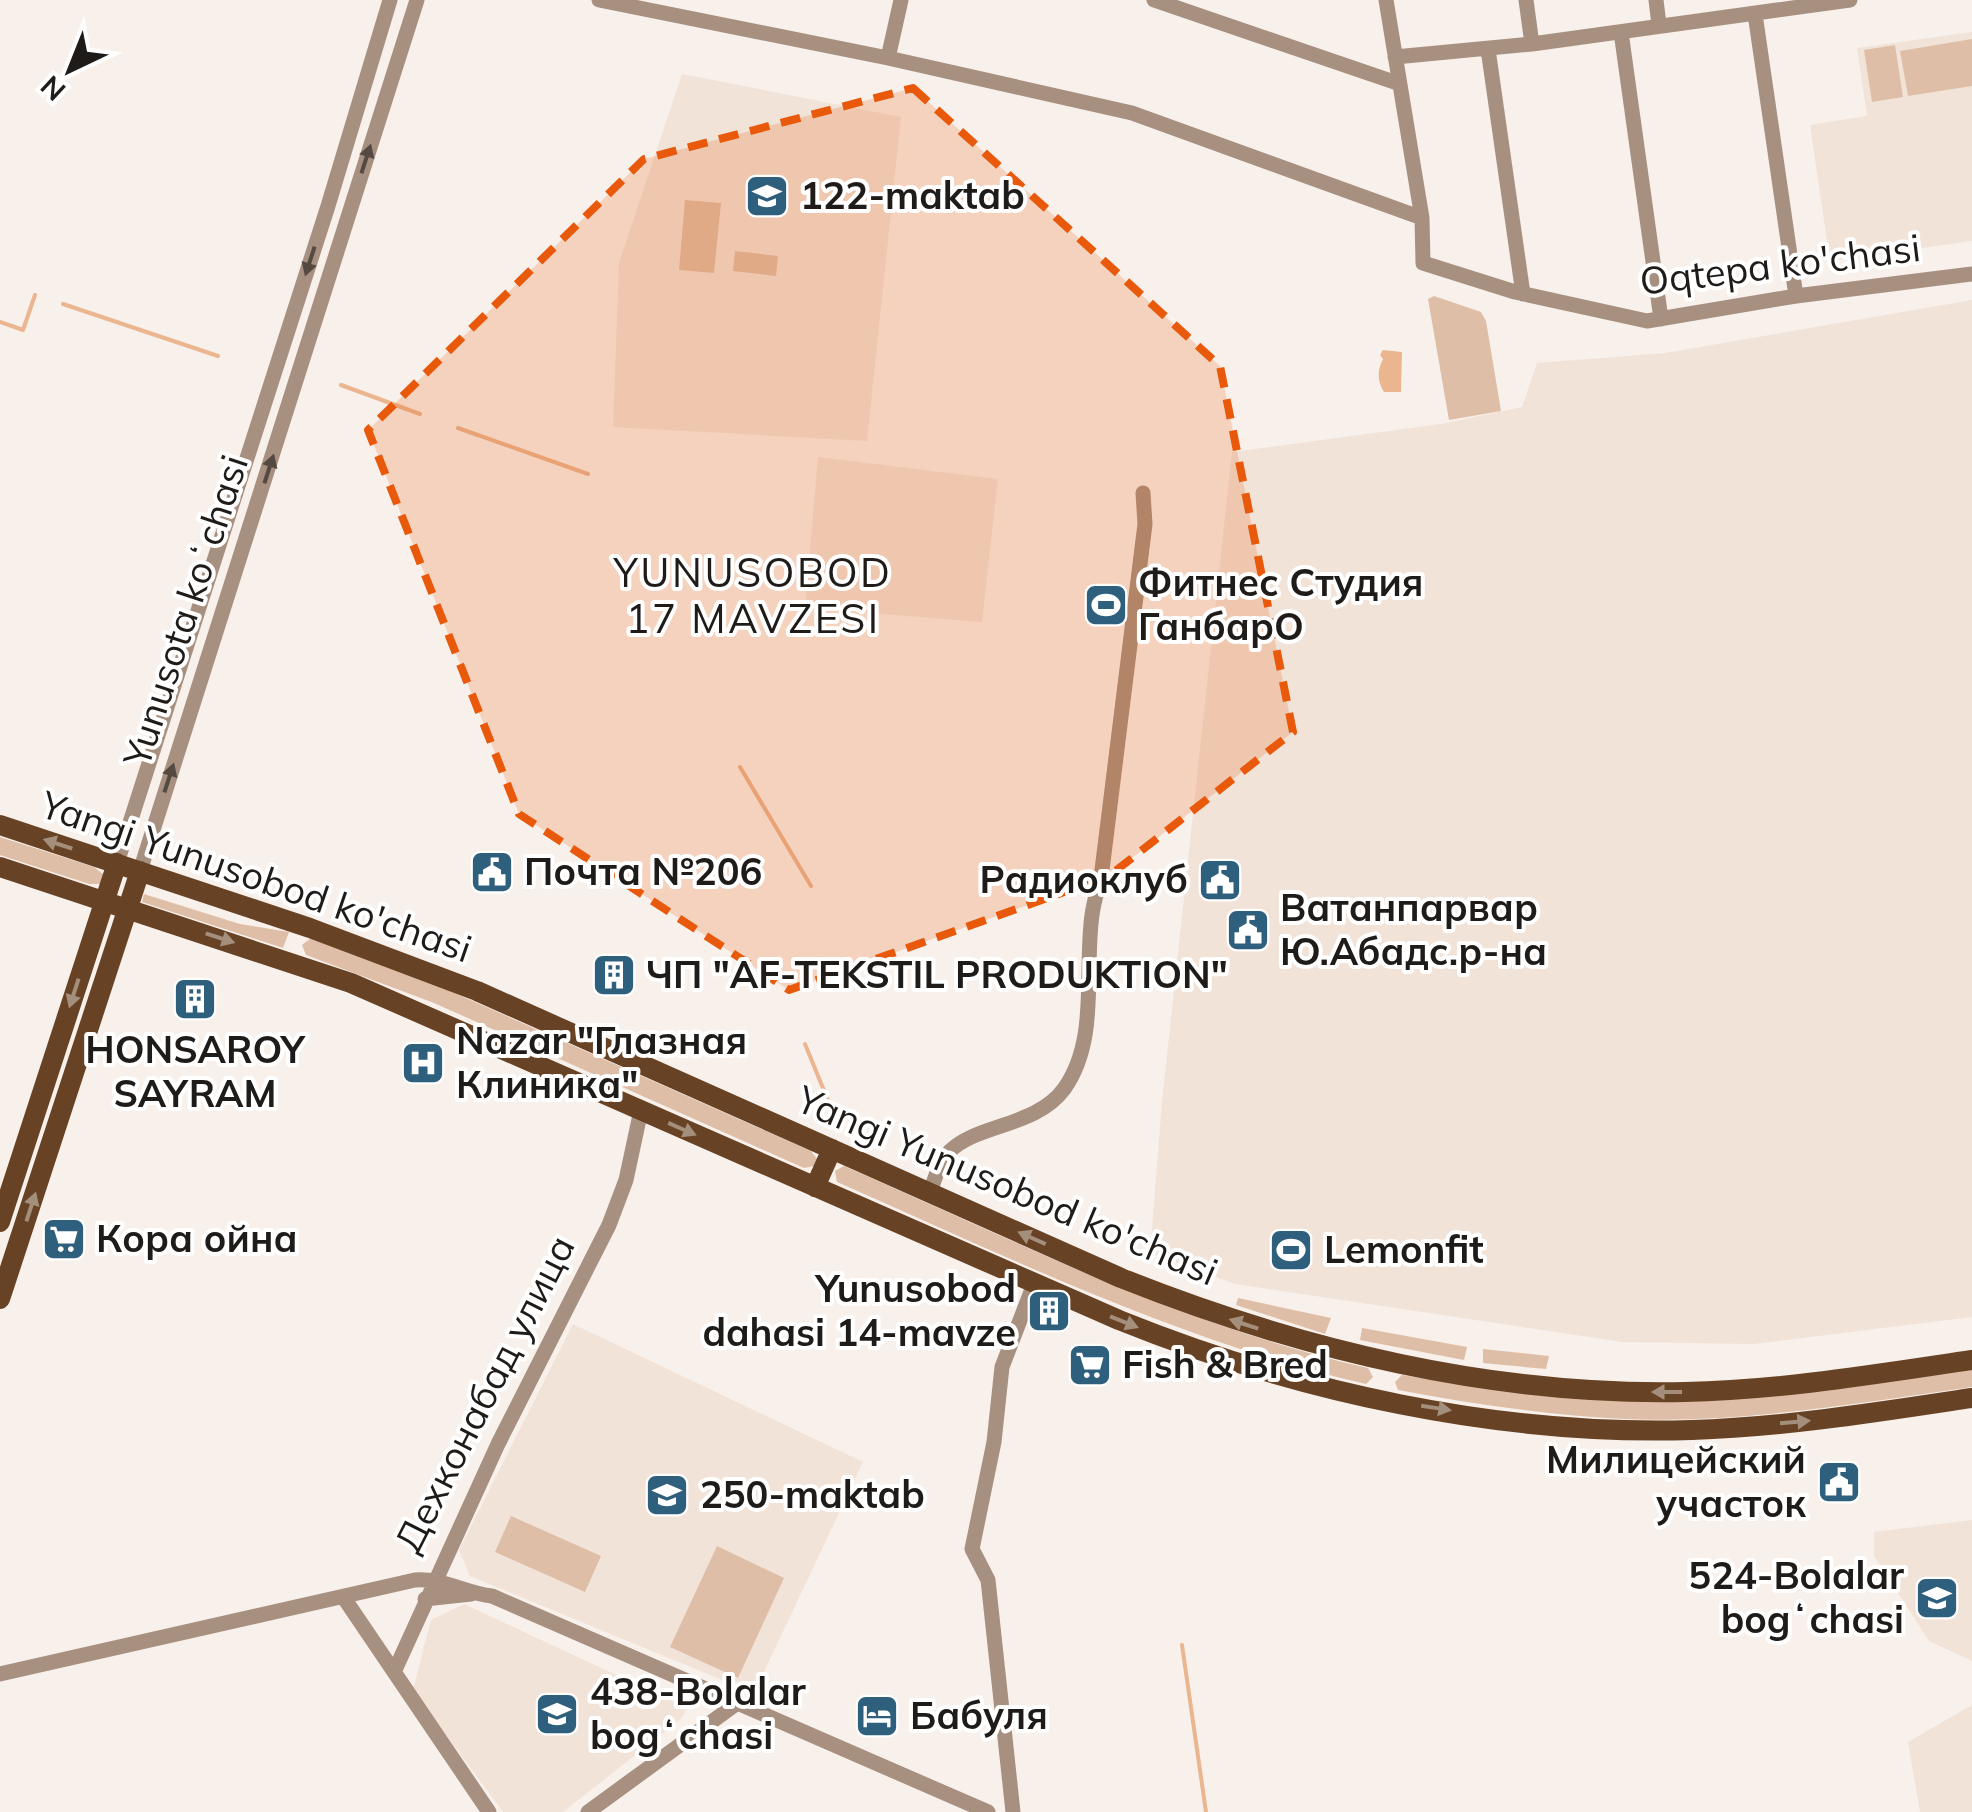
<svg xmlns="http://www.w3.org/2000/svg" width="1972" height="1812" font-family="Mulish,sans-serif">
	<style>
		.built { fill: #f2e3d8 }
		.green { fill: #dfbea7 }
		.water { fill: #eab58f }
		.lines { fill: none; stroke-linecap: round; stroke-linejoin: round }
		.stream { stroke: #eab58f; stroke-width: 4 }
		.minor { stroke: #a79080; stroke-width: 15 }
		.major { stroke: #674224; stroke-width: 20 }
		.oneway { fill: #554a42 }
		.oneway2 { fill: #a48e7c }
		.marked { fill: #e8590c; fill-opacity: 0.2; stroke: #e8590c; stroke-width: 8; stroke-dasharray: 20 12; stroke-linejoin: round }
		.labels { text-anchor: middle; stroke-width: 8; stroke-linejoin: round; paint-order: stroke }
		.poi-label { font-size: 38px; font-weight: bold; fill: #1e1b19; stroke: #fff; text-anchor: start }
		.street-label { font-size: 38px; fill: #1e1b19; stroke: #fff }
		.neighbourhood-label { font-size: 40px; letter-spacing: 2.5px; fill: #1e1b19; stroke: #fff }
	</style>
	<rect width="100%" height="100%" fill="#f8f0ea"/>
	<!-- built -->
	<path class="built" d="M 1972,32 L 1972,241 L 1830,261 L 1810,125 L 1867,116 L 1857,48 Z
		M 682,74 L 901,117 L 867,441 L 613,427 L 619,263 Z
		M 1972,300 L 1972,1317 L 1754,1344 L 1622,1342 L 1235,1284 L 1150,1253 L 1162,1102 L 1232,452 L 1441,424 L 1522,407 L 1537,363 L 1665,353 Z
		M 818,457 L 998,479 L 982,622 L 805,608 Z
		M 573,1324 L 863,1462 L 754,1693 L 470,1576 L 459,1550 Z
		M 1972,1520 L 1972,1661 L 1929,1641 L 1874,1556 L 1874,1532 Z
		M 464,1604 L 687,1708 L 681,1719 L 563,1812 L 503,1812 L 413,1690 L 431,1620 Z
		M 1972,1705 L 1972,1812 L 1920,1812 L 1908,1742 Z"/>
	<!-- green -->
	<path class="green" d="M 1972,39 L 1972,86 L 1908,96 L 1900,51 Z
		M 1895,45 L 1903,97 L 1872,102 L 1864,50 Z
		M 685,200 L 721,203 L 714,273 L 679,270 Z
		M 735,251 L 778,256 L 776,276 L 733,271 Z
		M 1434,296 L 1481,312 L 1486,321 L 1501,411 L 1449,420 L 1428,299 Z
		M 0,837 L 94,867 L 108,878 L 106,884 L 89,884 L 0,855 Z
		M 144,894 L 240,924 L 289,932 L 283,948 L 151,905 L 142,902 Z
		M 311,938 L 441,987 L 811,1151 L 818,1160 L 814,1166 L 804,1168 L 434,1003 L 306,955 L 302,945 Z
		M 844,1166 C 1016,1241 1184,1326 1368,1368 L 1373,1377 L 1366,1384 C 1181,1342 1010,1258 837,1182 L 835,1171 Z
		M 1238,1298 L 1331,1318 L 1325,1334 L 1236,1305 Z
		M 1362,1328 L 1467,1347 L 1464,1360 L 1360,1340 Z
		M 1483,1349 L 1549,1356 L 1546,1369 L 1483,1363 Z
		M 1972,1369 L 1972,1387 C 1858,1403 1740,1424 1624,1419 C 1548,1415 1472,1404 1398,1390 L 1395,1382 L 1402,1375 L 1513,1392 Z
		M 511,1516 L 601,1556 L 585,1592 L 495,1552 Z
		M 717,1546 L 784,1578 L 738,1678 L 670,1647 Z"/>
	<!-- water -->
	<path class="water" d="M 1383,350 L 1402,352 L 1401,392 L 1384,392 C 1377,380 1377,371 1383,359 L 1380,355 Z"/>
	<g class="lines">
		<!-- stream -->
		<path class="stream" d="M 63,304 L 218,356
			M 0,322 L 23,330 L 35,295
			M 341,385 L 420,414
			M 458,428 L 588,474
			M 740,767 L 811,886
			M 805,1044 L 836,1120
			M 1182,1645 L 1206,1812"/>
		<!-- minor -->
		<path class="minor" d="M 599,0 L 888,58 L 1132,113 L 1422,218 L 1423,263 L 1515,292 L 1647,321 L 1796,296 L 1972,274
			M 1154,0 L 1397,83
			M 1386,0 L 1422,218
			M 1526,0 L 1532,44
			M 1656,0 L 1659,25
			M 1755,14 L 1796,296
			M 1621,32 L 1661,319
			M 1488,49 L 1523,294
			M 1395,57 L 1532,44 L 1850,0
			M 888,58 L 901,0
			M 117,863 L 328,206 L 390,0
			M 140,871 L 417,0
			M 930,1192 C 935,1179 939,1162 950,1151 C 977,1124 1036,1127 1064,1089 C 1099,1040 1084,972 1092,915 C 1094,900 1099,885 1102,870 L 1145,524 L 1143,493
			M 344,1598 L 489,1812
			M 425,1599 L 471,1594
			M 395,1670 L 498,1444 L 609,1225 L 626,1180 L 641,1110
			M 0,1674 L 415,1580 C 443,1578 465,1593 492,1596 L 988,1812
			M 588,1812 L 736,1704
			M 1013,1812 L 988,1580 L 972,1549 L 994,1442 L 1002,1367 L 1034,1284"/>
		<!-- major -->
		<path class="major" d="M 0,825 L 310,928 L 477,991 L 1121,1278 C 1299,1349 1491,1396 1685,1392 C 1781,1390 1877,1374 1972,1360
			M 0,867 L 351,983 L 1119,1320 C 1297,1392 1499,1436 1692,1430 C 1786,1427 1879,1412 1972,1398
			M 815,1187 L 832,1149
			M 0,1222 L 117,863
			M 0,1299 L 140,871"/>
	</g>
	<!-- one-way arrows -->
	<defs><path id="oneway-solid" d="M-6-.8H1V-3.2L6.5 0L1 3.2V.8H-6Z" transform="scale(2.5)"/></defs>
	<g class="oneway">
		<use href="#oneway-solid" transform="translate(366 159) rotate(-72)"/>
		<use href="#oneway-solid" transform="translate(310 261) rotate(108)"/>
		<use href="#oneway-solid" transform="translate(269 469) rotate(-72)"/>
		<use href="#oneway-solid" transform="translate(169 778) rotate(-72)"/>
	</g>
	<g class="oneway2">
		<use href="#oneway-solid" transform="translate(58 844) rotate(-162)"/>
		<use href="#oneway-solid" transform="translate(220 938) rotate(18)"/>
		<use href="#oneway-solid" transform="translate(74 993) rotate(108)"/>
		<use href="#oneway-solid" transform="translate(682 1129) rotate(24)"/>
		<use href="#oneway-solid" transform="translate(31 1207) rotate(-72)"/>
		<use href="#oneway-solid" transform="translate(1032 1238) rotate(-156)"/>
		<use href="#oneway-solid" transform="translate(1124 1322) rotate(22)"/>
		<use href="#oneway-solid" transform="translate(1244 1324) rotate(-162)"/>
		<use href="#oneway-solid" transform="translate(1667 1392) rotate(-180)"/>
		<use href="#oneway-solid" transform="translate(1436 1408) rotate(9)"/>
		<use href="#oneway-solid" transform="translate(1795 1422) rotate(-5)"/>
	</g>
	<!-- marked area -->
	<path class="marked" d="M 913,88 L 1220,366 L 1293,732 L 1109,876 L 789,990 L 519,814 L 368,430 L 644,159 Z"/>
	<!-- icons -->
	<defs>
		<g id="school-square" transform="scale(2.25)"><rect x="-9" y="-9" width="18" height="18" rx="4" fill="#2e5f7d" stroke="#fff"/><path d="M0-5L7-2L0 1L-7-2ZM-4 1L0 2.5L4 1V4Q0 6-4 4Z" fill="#fff"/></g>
		<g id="stadium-square" transform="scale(2.25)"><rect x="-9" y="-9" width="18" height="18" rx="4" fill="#2e5f7d" stroke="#fff"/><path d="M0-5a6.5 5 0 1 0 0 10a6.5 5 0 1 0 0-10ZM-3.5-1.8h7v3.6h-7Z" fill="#fff"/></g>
		<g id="civic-square" transform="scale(2.25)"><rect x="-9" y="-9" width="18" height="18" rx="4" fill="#2e5f7d" stroke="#fff"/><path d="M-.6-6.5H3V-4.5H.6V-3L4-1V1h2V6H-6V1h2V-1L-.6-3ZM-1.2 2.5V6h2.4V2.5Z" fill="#fff"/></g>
		<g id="building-square" transform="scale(2.25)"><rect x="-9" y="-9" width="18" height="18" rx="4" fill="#2e5f7d" stroke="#fff"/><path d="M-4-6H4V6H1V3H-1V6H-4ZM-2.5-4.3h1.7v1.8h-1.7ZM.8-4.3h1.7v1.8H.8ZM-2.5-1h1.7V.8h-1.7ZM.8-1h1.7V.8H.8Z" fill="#fff"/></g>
		<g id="hospital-square" transform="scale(2.25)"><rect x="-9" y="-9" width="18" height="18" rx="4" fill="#2e5f7d" stroke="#fff"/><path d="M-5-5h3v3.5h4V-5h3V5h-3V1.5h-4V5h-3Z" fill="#fff"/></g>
		<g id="supermarket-square" transform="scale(2.25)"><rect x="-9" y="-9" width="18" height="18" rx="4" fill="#2e5f7d" stroke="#fff"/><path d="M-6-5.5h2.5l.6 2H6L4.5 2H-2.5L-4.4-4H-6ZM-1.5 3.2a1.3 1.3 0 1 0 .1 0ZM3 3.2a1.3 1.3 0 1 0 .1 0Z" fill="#fff"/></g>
		<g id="hotel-square" transform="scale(2.25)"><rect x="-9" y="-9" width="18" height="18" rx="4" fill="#2e5f7d" stroke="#fff"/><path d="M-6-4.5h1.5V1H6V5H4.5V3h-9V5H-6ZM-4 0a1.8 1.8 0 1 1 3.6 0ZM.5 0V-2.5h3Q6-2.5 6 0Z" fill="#fff"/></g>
	</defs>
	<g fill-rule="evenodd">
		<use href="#school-square" x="767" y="196"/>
		<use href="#stadium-square" x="1106" y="605"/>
		<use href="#civic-square" x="492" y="872"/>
		<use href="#civic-square" x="1220" y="880"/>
		<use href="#civic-square" x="1248" y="930"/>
		<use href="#building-square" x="614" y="975"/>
		<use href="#building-square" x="195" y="999"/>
		<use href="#hospital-square" x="423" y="1063"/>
		<use href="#supermarket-square" x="64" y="1239"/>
		<use href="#stadium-square" x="1291" y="1250"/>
		<use href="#building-square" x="1049" y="1311"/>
		<use href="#supermarket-square" x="1090" y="1365"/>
		<use href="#civic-square" x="1839" y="1482"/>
		<use href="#school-square" x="667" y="1495"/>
		<use href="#school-square" x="1937" y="1598"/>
		<use href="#school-square" x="557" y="1714"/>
		<use href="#hotel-square" x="877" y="1716"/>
	</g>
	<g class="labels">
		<!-- poi labels -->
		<g class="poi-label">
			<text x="800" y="209">122-maktab</text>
			<text x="1138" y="596">Фитнес Студия<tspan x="1138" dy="44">ГанбарО</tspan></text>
			<text x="524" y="885">Почта №206</text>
			<text x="1188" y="893" text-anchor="end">Радиоклуб</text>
			<text x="1280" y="921">Ватанпарвар<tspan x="1280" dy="44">Ю.Абадс.р-на</tspan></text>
			<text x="646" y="988">ЧП "AF-TEKSTIL PRODUKTION"</text>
			<text x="456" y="1054">Nazar "Глазная<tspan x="456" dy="44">Клиника"</tspan></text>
			<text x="195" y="1063" text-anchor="middle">HONSAROY<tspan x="195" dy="44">SAYRAM</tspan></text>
			<text x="96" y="1252">Кора ойна</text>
			<text x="1324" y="1263">Lemonfit</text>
			<text x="1016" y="1302" text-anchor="end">Yunusobod<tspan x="1016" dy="44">dahasi 14-mavze</tspan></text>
			<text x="1122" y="1378">Fish &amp; Bred</text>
			<text x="1806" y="1473" text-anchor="end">Милицейский<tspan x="1806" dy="44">участок</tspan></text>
			<text x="700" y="1508">250-maktab</text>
			<text x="1904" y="1589" text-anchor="end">524-Bolalar<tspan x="1904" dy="44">bogʻchasi</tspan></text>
			<text x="590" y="1705">438-Bolalar<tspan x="590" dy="44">bogʻchasi</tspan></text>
			<text x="910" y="1729">Бабуля</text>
		</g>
		<!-- street labels -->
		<g class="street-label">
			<text transform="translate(1780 265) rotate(-7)" y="13">Oqtepa ko'chasi</text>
			<text transform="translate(186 611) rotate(-72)" y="13">Yunusota koʻchasi</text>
			<text transform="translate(256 877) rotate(19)" y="13">Yangi Yunusobod ko'chasi</text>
			<text transform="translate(1007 1186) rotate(23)" y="13">Yangi Yunusobod ko'chasi</text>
			<text transform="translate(485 1394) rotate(-63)" y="13">Дехконабад улица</text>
		</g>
		<!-- neighbourhood labels -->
		<g class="neighbourhood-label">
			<text x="753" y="587">YUNUSOBOD<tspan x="753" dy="46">17 MAVZESI</tspan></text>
		</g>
	</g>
	<!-- north arrow -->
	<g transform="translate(70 70) rotate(223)" stroke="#ffffff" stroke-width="8" paint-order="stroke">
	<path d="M0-8L18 38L0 25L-18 38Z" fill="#1e1b19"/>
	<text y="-15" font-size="28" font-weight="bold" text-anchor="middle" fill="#1e1b19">N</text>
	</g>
</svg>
